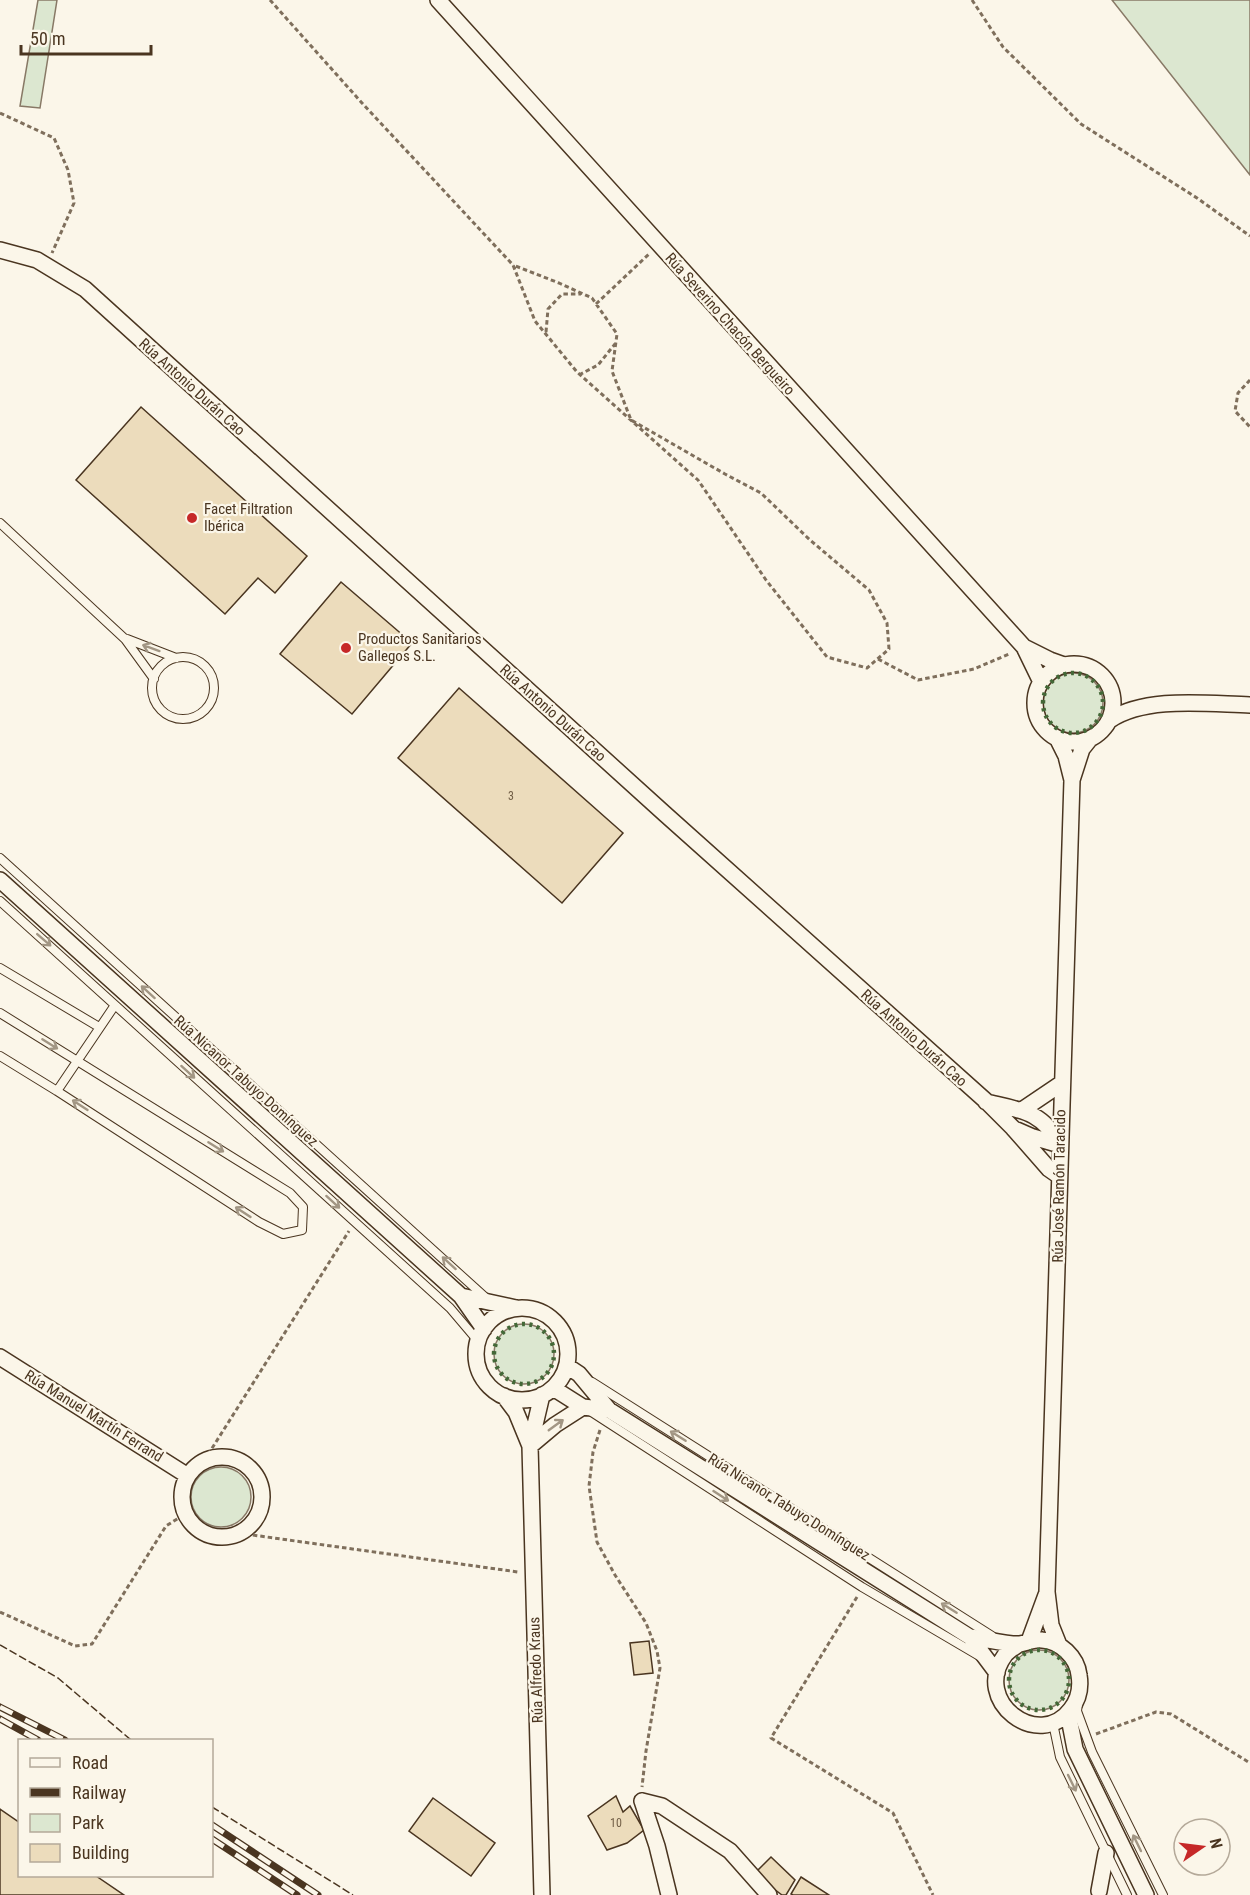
<svg xmlns="http://www.w3.org/2000/svg" width="1250" height="1895" font-family="'Roboto Condensed',sans-serif">
	<style>
		.green { fill: #dce7d0; stroke: #887966; stroke-width: 1.5 }
		.building { fill: #ecdcbc; stroke: #4a3520; stroke-width: 1.5 }
		.lines { fill: none; stroke-linecap: round; stroke-linejoin: round }
		.service-casing { stroke: #4a3520; stroke-width: 10 }
		.minor-casing { stroke: #4a3520; stroke-width: 18 }
		.path { stroke: #7f6f5c; stroke-width: 3; stroke-dasharray: 4.5 3; stroke-linecap: butt }
		.service { stroke: #fbf6e9; stroke-width: 8 }
		.minor { stroke: #fbf6e9; stroke-width: 15 }
		.rail-casing { stroke: #4a3520; stroke-width: 7 }
		.rail { stroke: #fbf6e9; stroke-width: 4.5; stroke-dasharray: 14; stroke-linecap: butt }
		.hedge { stroke: #436837; stroke-width: 4.5; stroke-dasharray: 3 4.5; stroke-linecap: butt }
		.fence { stroke: #4a3520; stroke-width: 1.5; stroke-dasharray: 8 3; stroke-linecap: butt }
		.oneway { stroke: #a29684 }
		.poi-dot { fill: #c62828; stroke: #fbf6e9; stroke-width: 2 }
		.labels { text-anchor: middle; stroke-width: 4.5; stroke-linejoin: round; paint-order: stroke }
		.number-label { font-size: 12px; fill: #725f47 }
		.street-label { font-size: 15px; fill: #4a3520; stroke: #fbf6e9 }
		.poi-label { font-size: 15px; fill: #4a3520; stroke: #fbf6e9; text-anchor: start }
	</style>
	<rect width="100%" height="100%" fill="#fbf6e9"/>
	<!-- green -->
	<path class="green" d="M 38,0 L 57,0 L 40,108 L 20,106 Z
		M 1112,0 L 1250,0 L 1250,175 Z
		M1043 703a30 30 0 1 1 60 0a30 30 0 1 1-60 0Z
		M494 1354a30 30 0 1 1 60 0a30 30 0 1 1-60 0Z
		M191 1497a30 30 0 1 1 60 0a30 30 0 1 1-60 0Z
		M1009 1680a30 30 0 1 1 60 0a30 30 0 1 1-60 0Z"/>
	<!-- building -->
	<path class="building" d="M 141,407 L 307,556 L 275,593 L 258,578 L 225,614 L 76,480 Z
		M 341,582 L 412,643 L 352,714 L 280,654 Z
		M 459,688 L 623,833 L 562,903 L 398,758 Z
		M 649,1641 L 653,1673 L 634,1675 L 630,1643 Z
		M 616,1796 L 623,1812 L 630,1806 L 644,1830 L 627,1843 L 607,1850 L 588,1816 Z
		M 433,1798 L 495,1843 L 471,1876 L 409,1831 Z
		M 0,1809 L 20,1823 L 20,1876 L 96,1876 L 124,1895 L 0,1895 Z
		M 771,1857 L 795,1880 L 786,1895 L 782,1895 L 754,1874 Z
		M 801,1877 L 829,1895 L 793,1895 L 791,1894 Z"/>
	<g class="lines">
		<!-- service casing -->
		<g class="service-casing">
			<path id="service" d="M 0,523 L 125,639 L 154,679
				M 127,639 L 176,658
				M152 688a31 31 0 1 1 62 0a31 31 0 1 1-62 0Z
				M 0,858 L 486,1298
				M 0,901 L 450,1308 L 478,1341
				M 0,968 L 99,1027
				M 0,1013 L 290,1193 L 303,1207 L 302,1230 L 283,1234 L 259,1222 L 57,1091 L 0,1056
				M 57,1091 L 115,1005
				M 592,1382 L 992,1636
				M 590,1411 L 862,1587 L 981,1657
				M 1078,1703 L 1077,1711 L 1092,1752 L 1163,1895
				M 1054,1728 L 1060,1757 L 1127,1895"/>
		</g>
		<!-- minor casing -->
		<g class="minor-casing">
			<path id="minor" d="M 438,0 L 1024,647 L 1041,682
				M 0,250 L 37,260 L 85,289 L 665,814 L 986,1101 L 1013,1128 L 1049,1169 L 1059,1176
				M 1024,647 L 1050,660 L 1064,665
				M1035 703a39 39 0 1 1 78 0a39 39 0 1 1-78 0Z
				M 1110,720 C 1146,696 1207,704 1250,705
				M 1057,738 L 1066,756 L 1072,780
				M 0,880 L 461,1296 L 484,1329
				M 986,1102 C 1020,1110 1043,1111 1060,1145
				M 1022,1110 L 1062,1083
				M 1017,1130 L 1033,1137 L 1060,1145
				M 461,1296 L 516,1308
				M476 1354a46 46 0 1 1 92 0a46 46 0 1 1-92 0Z
				M 0,1357 L 188,1476
				M 567,1366 L 579,1374 L 609,1410 L 970,1637 L 997,1673
				M 553,1388 L 583,1407 L 609,1410
				M 542,1395 L 530,1446 L 542,1895
				M 504,1396 L 516,1412 L 530,1446
				M 530,1446 L 555,1425 L 583,1407
				M182 1497a40 40 0 1 1 80 0a40 40 0 1 1-80 0Z
				M 970,1637 C 982,1638 1008,1645 1020,1644 C 1027,1643 1034,1639 1042,1640 C 1060,1641 1077,1657 1079,1675 C 1081,1687 1079,1699 1071,1709 C 1039,1752 971,1701 1005,1655 C 1008,1651 1015,1647 1019,1644
				M 1029,1641 L 1046,1595
				M 1059,1645 L 1051,1625 L 1047,1592 C 1056,1321 1064,1050 1072,780 L 1082,749 L 1090,739
				M 1068,1713 L 1075,1749 L 1146,1895
				M 642,1801 L 662,1806 L 730,1851 L 769,1895
				M 642,1801 L 657,1846 L 669,1895
				M 1099,1891 L 1106,1853"/>
		</g>
		<!-- path -->
		<path class="path" d="M 270,0 L 362,103 L 513,265 L 535,321 L 577,372 L 698,480 L 766,580 L 827,657 L 867,668 L 889,649 L 887,623 L 869,590 L 810,540 L 761,493 L 725,474 L 631,420 L 612,371 L 617,334 L 592,298 L 559,283 L 513,265
			M 972,0 L 1003,47 L 1081,124 L 1197,198 L 1250,236
			M 0,113 L 54,138 L 68,170 L 74,203 L 52,253
			M 596,304 L 649,254
			M 546,332 L 548,309 L 562,294 L 581,294
			M 579,375 L 598,365 L 615,344
			M 1250,380 L 1238,393 L 1235,411 L 1250,427
			M 878,659 L 918,680 L 974,669 L 1009,654
			M 600,1430 L 593,1452 L 589,1486 L 597,1542 L 615,1575 L 646,1623 L 657,1651 L 660,1668 L 646,1751 L 642,1787
			M 204,1461 L 349,1231
			M 238,1533 L 518,1572
			M 857,1597 L 771,1738 L 893,1813 L 933,1895
			M 0,1612 L 75,1646 L 92,1644 L 166,1526 L 185,1514
			M 1096,1734 L 1156,1712 L 1171,1714 L 1250,1763"/>
		<!-- service -->
		<use href="#service" class="service"/>
		<!-- minor -->
		<use href="#minor" class="minor"/>
		<!-- rail casing -->
		<g class="rail-casing">
			<path id="rail" d="M 0,1707 L 65,1740
				M 0,1719 L 38,1740
				M 212,1825 L 318,1895
				M 212,1839 L 297,1895"/>
		</g>
		<!-- rail -->
		<use href="#rail" class="rail"/>
		<!-- hedge -->
		<path class="hedge" d="M1043 703a30 30 0 1 1 60 0a30 30 0 1 1-60 0Z
			M494 1354a30 30 0 1 1 60 0a30 30 0 1 1-60 0Z
			M1009 1680a30 30 0 1 1 60 0a30 30 0 1 1-60 0Z"/>
		<!-- fence -->
		<path class="fence" d="M 0,1645 L 58,1678 L 131,1740
			M 212,1807 L 353,1895"/>
	</g>
	<!-- one-way arrows -->
	<defs><path id="oneway-shaft" d="M-6 0H5M1.5-3L5.5 0L1.5 3" fill="none" stroke-width="1.6" stroke-linecap="round" stroke-linejoin="round" transform="scale(1.5)"/></defs>
	<g class="oneway">
		<use href="#oneway-shaft" transform="translate(151 648) rotate(-160)"/>
		<use href="#oneway-shaft" transform="translate(44 940) rotate(41)"/>
		<use href="#oneway-shaft" transform="translate(148 992) rotate(-138)"/>
		<use href="#oneway-shaft" transform="translate(50 1044) rotate(32)"/>
		<use href="#oneway-shaft" transform="translate(188 1072) rotate(42)"/>
		<use href="#oneway-shaft" transform="translate(80 1105) rotate(-147)"/>
		<use href="#oneway-shaft" transform="translate(216 1147) rotate(32)"/>
		<use href="#oneway-shaft" transform="translate(333 1202) rotate(42)"/>
		<use href="#oneway-shaft" transform="translate(243 1212) rotate(-147)"/>
		<use href="#oneway-shaft" transform="translate(449 1263) rotate(-138)"/>
		<use href="#oneway-shaft" transform="translate(556 1425) rotate(-36)"/>
		<use href="#oneway-shaft" transform="translate(678 1436) rotate(-148)"/>
		<use href="#oneway-shaft" transform="translate(721 1496) rotate(33)"/>
		<use href="#oneway-shaft" transform="translate(949 1608) rotate(-148)"/>
		<use href="#oneway-shaft" transform="translate(1072 1783) rotate(64)"/>
		<use href="#oneway-shaft" transform="translate(1137 1843) rotate(-116)"/>
	</g>
	<!-- markers -->
	<g class="poi-dot">
		<circle cx="192" cy="518" r="6"/>
		<circle cx="346" cy="648" r="6"/>
	</g>
	<g class="labels">
		<!-- number labels -->
		<g class="number-label">
			<text x="511" y="800">3</text>
			<text x="616" y="1827">10</text>
		</g>
		<!-- street labels -->
		<g class="street-label">
			<text transform="translate(730 324) rotate(48)" y="5">Rúa Severino Chacón Bergueiro</text>
			<text transform="translate(192 387) rotate(42)" y="5">Rúa Antonio Durán Cao</text>
			<text transform="translate(553 713) rotate(42)" y="5">Rúa Antonio Durán Cao</text>
			<text transform="translate(914 1038) rotate(42)" y="5">Rúa Antonio Durán Cao</text>
			<text transform="translate(246 1081) rotate(42)" y="5">Rúa Nicanor Tabuyo Domínguez</text>
			<text transform="translate(1059 1186) rotate(-89)" y="5">Rúa José Ramón Taracido</text>
			<text transform="translate(94 1416) rotate(32)" y="5">Rúa Manuel Martín Ferrand</text>
			<text transform="translate(789 1507) rotate(32)" y="5">Rúa Nicanor Tabuyo Domínguez</text>
			<text transform="translate(536 1670) rotate(-92)" y="5">Rúa Alfredo Kraus</text>
		</g>
		<!-- poi labels -->
		<g class="poi-label">
			<text x="204" y="514">Facet Filtration<tspan x="204" dy="17">Ibérica</tspan></text>
			<text x="358" y="644">Productos Sanitarios<tspan x="358" dy="17">Gallegos S.L.</tspan></text>
		</g>
	</g>
	<!-- legend -->
	<rect x="18" y="1739" width="195" height="138" fill="#fbf6e9" stroke="#b4a999" stroke-width="1.5"/>
	<rect x="30" y="1758" width="30" height="9" fill="#fbf6e9" stroke="#b4a999" stroke-width="1.5"/>
	<text x="72" y="1769" font-size="18" fill="#4a3520">Road</text>
	<rect x="30" y="1788" width="30" height="9" fill="#4a3520" stroke="#b4a999" stroke-width="1.5"/>
	<text x="72" y="1799" font-size="18" fill="#4a3520">Railway</text>
	<rect x="30" y="1814" width="30" height="18" fill="#dce7d0" stroke="#b4a999" stroke-width="1.5"/>
	<text x="72" y="1829" font-size="18" fill="#4a3520">Park</text>
	<rect x="30" y="1844" width="30" height="18" fill="#ecdcbc" stroke="#b4a999" stroke-width="1.5"/>
	<text x="72" y="1859" font-size="18" fill="#4a3520">Building</text>
	<!-- north arrow -->
	<g transform="translate(1202 1847) rotate(76)"><circle r="28" fill="#fbf6e9" stroke="#b4a999" stroke-width="1.5"/>
	<path d="M0-4.5L10 22L0 15L-10 22Z" fill="#c62828"/>
	<text y="-9" font-size="16" font-weight="bold" text-anchor="middle" fill="#4a3520">N</text>
	</g>
	<!-- scale -->
	<path d="M21 45v9h130v-9" fill="none" stroke="#4a3520" stroke-width="3"/>
	<text x="30" y="45" font-size="18" fill="#4a3520" stroke="#fbf6e9" stroke-width="4.5" paint-order="stroke">50 m</text>
</svg>
